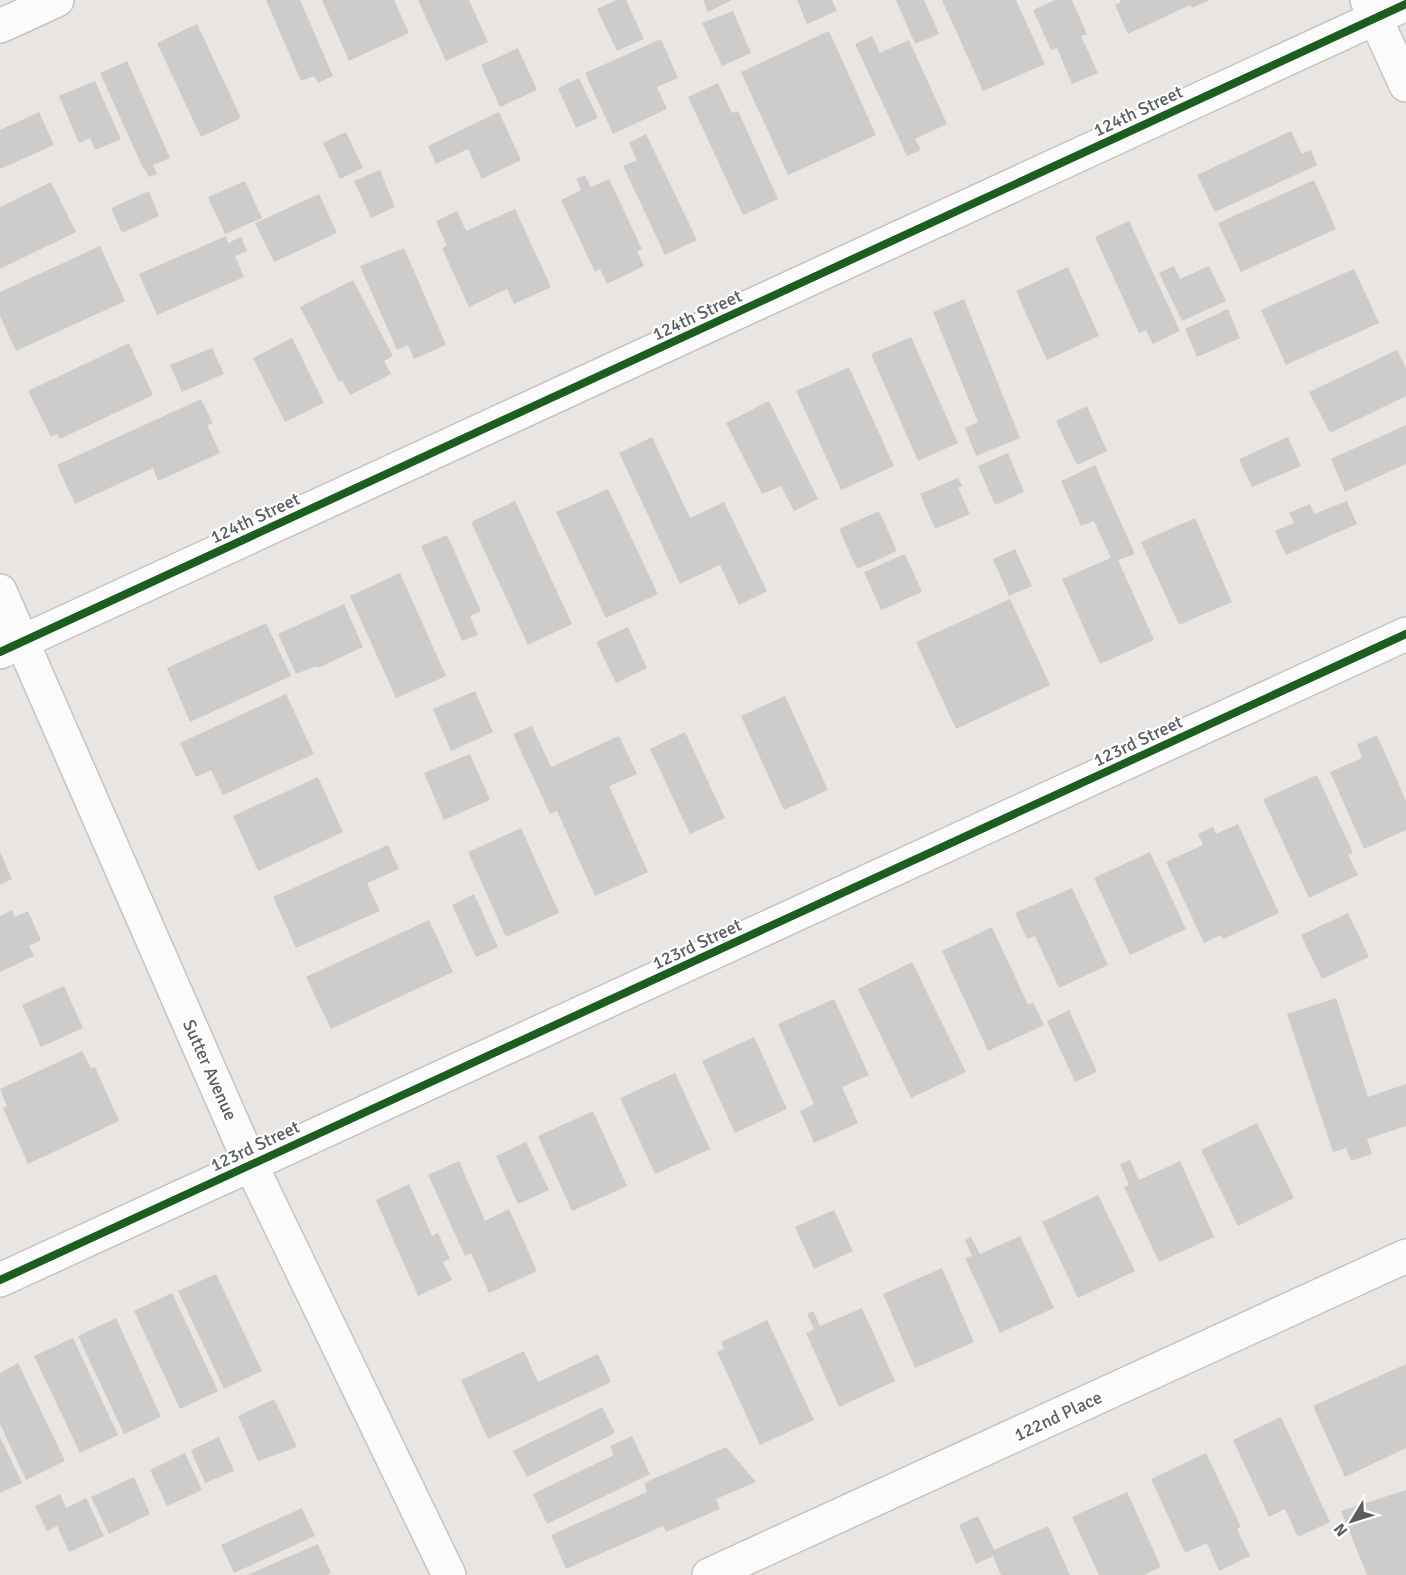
<svg xmlns="http://www.w3.org/2000/svg" width="1406" height="1575" font-family="Signika,sans-serif">
	<style>
		.building { fill: #cecccb }
		.lines { fill: none; stroke-linecap: round; stroke-linejoin: round }
		.minor-casing { stroke: #c4c4c4; stroke-width: 36 }
		.minor { stroke: #fcfbfb; stroke-width: 33 }
		.cycleway-casing { stroke: #fff; stroke-width: 11 }
		.cycleway { stroke: #1b5e20; stroke-width: 8 }
		.labels { text-anchor: middle; stroke-width: 4.5; stroke-linejoin: round; paint-order: stroke }
		.street-label { font-size: 18px; fill: #585d60; stroke: #fff }
	</style>
	<rect width="100%" height="100%" fill="#e8e5e2"/>
	<!-- building -->
	<path class="building" d="M 266,0 L 300,0 L 333,76 L 318,83 L 314,76 L 301,81 Z
		M 322,0 L 394,0 L 409,33 L 349,61 Z
		M 418,0 L 469,0 L 488,42 L 446,61 Z
		M 616,0 L 626,0 L 644,39 L 617,51 L 597,9 Z
		M 703,0 L 732,0 L 708,12 Z
		M 797,0 L 832,0 L 837,11 L 807,24 Z
		M 896,0 L 924,0 L 939,34 L 915,44 Z
		M 942,0 L 1016,0 L 1045,64 L 983,91 Z
		M 1055,0 L 1072,0 L 1087,34 L 1081,36 L 1098,73 L 1072,84 L 1057,48 L 1051,50 L 1033,10 Z
		M 1120,0 L 1210,0 L 1192,8 L 1190,5 L 1128,34 L 1115,5 L 1121,2 Z
		M 733,11 L 751,53 L 722,66 L 702,23 Z
		M 197,24 L 241,118 L 201,137 L 157,43 Z
		M 829,31 L 876,135 L 788,175 L 741,72 Z
		M 872,36 L 880,53 L 909,40 L 947,124 L 915,139 L 921,150 L 907,156 L 855,44 Z
		M 661,39 L 678,78 L 657,87 L 667,109 L 613,134 L 585,73 Z
		M 518,48 L 537,90 L 500,107 L 481,65 Z
		M 127,61 L 170,158 L 153,165 L 157,174 L 149,177 L 145,169 L 144,170 L 100,73 Z
		M 579,78 L 598,118 L 576,128 L 558,88 Z
		M 95,81 L 121,139 L 95,150 L 90,138 L 79,143 L 59,96 Z
		M 718,83 L 732,113 L 738,111 L 778,199 L 743,215 L 688,97 Z
		M 39,112 L 54,145 L 0,169 L 0,130 Z
		M 499,112 L 521,160 L 482,179 L 468,149 L 436,164 L 428,146 Z
		M 1291,131 L 1302,154 L 1311,150 L 1317,165 L 1215,212 L 1197,175 Z
		M 346,132 L 363,168 L 340,179 L 323,143 Z
		M 646,134 L 697,240 L 665,255 L 623,166 L 637,160 L 629,143 Z
		M 380,170 L 395,207 L 371,218 L 354,181 Z
		M 585,175 L 591,187 L 609,179 L 642,249 L 637,251 L 644,266 L 607,284 L 600,269 L 595,272 L 561,200 L 581,190 L 576,179 Z
		M 1314,180 L 1336,229 L 1241,272 L 1218,223 Z
		M 245,181 L 262,218 L 225,234 L 208,197 Z
		M 51,182 L 76,232 L 0,269 L 0,207 Z
		M 149,191 L 159,216 L 122,233 L 111,208 Z
		M 319,194 L 337,233 L 274,262 L 255,223 Z
		M 515,209 L 551,287 L 514,304 L 507,289 L 469,307 L 442,248 L 447,246 L 436,221 L 457,211 L 466,231 Z
		M 1129,221 L 1180,331 L 1153,344 L 1146,330 L 1139,333 L 1095,237 Z
		M 226,236 L 228,243 L 241,237 L 247,251 L 235,256 L 244,277 L 157,315 L 139,274 Z
		M 100,246 L 125,301 L 16,351 L 0,316 L 0,292 Z
		M 404,248 L 446,345 L 414,359 L 408,345 L 397,350 L 360,266 Z
		M 1174,266 L 1180,279 L 1209,266 L 1226,301 L 1182,321 L 1159,273 Z
		M 1068,267 L 1099,336 L 1047,360 L 1016,291 Z
		M 1354,269 L 1379,323 L 1286,365 L 1261,310 Z
		M 353,280 L 393,356 L 384,361 L 391,374 L 350,395 L 342,380 L 339,382 L 300,307 Z
		M 964,299 L 1020,438 L 976,456 L 965,428 L 978,422 L 933,312 Z
		M 1228,309 L 1240,338 L 1197,357 L 1185,329 Z
		M 911,337 L 958,443 L 918,461 L 871,354 Z
		M 292,338 L 324,403 L 285,422 L 253,358 Z
		M 129,343 L 153,395 L 60,439 L 57,434 L 51,437 L 28,391 Z
		M 212,348 L 224,374 L 182,392 L 170,365 Z
		M 1397,350 L 1406,368 L 1406,396 L 1330,433 L 1309,392 Z
		M 849,367 L 894,466 L 841,490 L 796,391 Z
		M 201,399 L 213,423 L 207,425 L 220,453 L 158,481 L 153,468 L 75,504 L 57,465 Z
		M 769,401 L 818,499 L 794,511 L 781,486 L 762,494 L 726,423 Z
		M 1087,406 L 1107,451 L 1077,465 L 1056,421 Z
		M 1406,425 L 1406,464 L 1345,492 L 1331,459 Z
		M 652,437 L 690,518 L 724,502 L 767,591 L 739,605 L 720,565 L 680,584 L 619,453 Z
		M 1288,437 L 1301,466 L 1252,487 L 1239,459 Z
		M 1008,453 L 1024,492 L 995,505 L 978,466 Z
		M 1095,465 L 1135,554 L 1118,560 L 1154,640 L 1100,664 L 1062,579 L 1111,558 L 1094,521 L 1081,526 L 1061,481 Z
		M 958,478 L 962,486 L 958,488 L 970,514 L 935,529 L 920,494 Z
		M 608,489 L 658,594 L 606,618 L 556,512 Z
		M 515,501 L 572,624 L 528,645 L 471,522 Z
		M 1347,501 L 1357,524 L 1286,555 L 1275,531 L 1294,523 L 1289,513 L 1310,504 L 1314,514 Z
		M 879,511 L 897,551 L 857,569 L 839,529 Z
		M 1195,518 L 1232,602 L 1179,625 L 1141,542 Z
		M 447,535 L 481,611 L 470,616 L 478,635 L 462,641 L 421,546 Z
		M 1015,549 L 1032,586 L 1009,596 L 993,559 Z
		M 905,554 L 922,592 L 881,610 L 864,572 Z
		M 400,573 L 446,676 L 396,698 L 350,596 Z
		M 1010,599 L 1050,685 L 956,729 L 916,642 Z
		M 344,604 L 363,647 L 318,668 L 316,666 L 296,674 L 278,634 Z
		M 266,623 L 291,676 L 190,722 L 167,668 Z
		M 628,627 L 647,668 L 616,683 L 596,642 Z
		M 475,691 L 493,732 L 451,751 L 433,709 Z
		M 286,694 L 314,754 L 223,795 L 211,770 L 196,777 L 180,743 Z
		M 785,696 L 828,790 L 784,810 L 741,716 Z
		M 532,726 L 551,767 L 619,736 L 637,774 L 609,786 L 648,872 L 595,896 L 557,811 L 550,814 L 513,734 Z
		M 685,732 L 725,818 L 690,834 L 650,749 Z
		M 1377,735 L 1406,801 L 1406,830 L 1364,849 L 1330,772 L 1362,758 L 1357,744 Z
		M 470,754 L 490,800 L 444,820 L 424,773 Z
		M 1317,775 L 1353,853 L 1348,855 L 1358,875 L 1309,898 L 1263,799 Z
		M 318,777 L 343,832 L 258,871 L 233,816 Z
		M 1238,824 L 1279,913 L 1223,939 L 1221,935 L 1204,943 L 1166,862 L 1203,845 L 1198,834 L 1213,827 L 1216,834 Z
		M 521,828 L 559,913 L 506,937 L 468,852 Z
		M 388,845 L 399,869 L 367,883 L 380,911 L 296,948 L 273,897 Z
		M 0,852 L 12,879 L 0,885 Z
		M 1150,852 L 1186,929 L 1130,955 L 1094,878 Z
		M 1072,888 L 1108,965 L 1059,988 L 1035,936 L 1027,939 L 1015,913 Z
		M 474,894 L 498,947 L 476,957 L 452,905 Z
		M 12,910 L 15,917 L 28,911 L 41,940 L 29,946 L 34,956 L 0,972 L 0,916 Z
		M 1348,913 L 1369,957 L 1322,979 L 1301,935 Z
		M 429,920 L 453,972 L 331,1029 L 306,977 Z
		M 992,927 L 1028,1005 L 1033,1002 L 1044,1025 L 988,1051 L 942,951 Z
		M 912,962 L 966,1072 L 911,1098 L 858,989 Z
		M 64,986 L 83,1028 L 41,1047 L 22,1005 Z
		M 1336,998 L 1368,1097 L 1406,1084 L 1406,1126 L 1367,1139 L 1372,1154 L 1351,1161 L 1346,1148 L 1333,1152 L 1287,1014 Z
		M 834,999 L 869,1075 L 842,1087 L 858,1123 L 814,1143 L 800,1111 L 814,1104 L 778,1024 Z
		M 1069,1010 L 1097,1072 L 1075,1082 L 1047,1021 Z
		M 754,1037 L 787,1109 L 735,1133 L 702,1061 Z
		M 82,1051 L 91,1068 L 95,1067 L 119,1121 L 28,1164 L 3,1108 L 7,1106 L 0,1089 Z
		M 675,1073 L 710,1149 L 655,1174 L 620,1098 Z
		M 593,1111 L 627,1186 L 572,1211 L 538,1136 Z
		M 1257,1123 L 1294,1198 L 1238,1226 L 1201,1150 Z
		M 526,1142 L 549,1190 L 518,1204 L 496,1156 Z
		M 1130,1160 L 1139,1180 L 1180,1161 L 1214,1237 L 1159,1262 L 1124,1187 L 1129,1185 L 1120,1164 Z
		M 459,1161 L 485,1221 L 509,1209 L 537,1271 L 489,1293 L 471,1253 L 465,1256 L 428,1175 Z
		M 409,1184 L 432,1236 L 438,1233 L 450,1259 L 443,1262 L 452,1280 L 418,1296 L 376,1200 Z
		M 1098,1195 L 1135,1271 L 1078,1298 L 1042,1222 Z
		M 834,1210 L 853,1251 L 814,1269 L 795,1227 Z
		M 1020,1236 L 1054,1308 L 1000,1333 L 965,1258 L 972,1256 L 965,1240 L 971,1237 L 980,1254 Z
		M 942,1268 L 974,1342 L 915,1368 L 883,1294 Z
		M 216,1274 L 262,1371 L 224,1389 L 178,1291 Z
		M 172,1293 L 218,1391 L 180,1409 L 134,1311 Z
		M 862,1308 L 895,1381 L 839,1407 L 806,1333 L 814,1329 L 807,1314 L 813,1311 L 820,1326 Z
		M 116,1318 L 161,1417 L 124,1434 L 78,1336 Z
		M 767,1320 L 814,1420 L 760,1445 L 717,1352 L 724,1349 L 721,1342 Z
		M 73,1338 L 118,1435 L 80,1453 L 34,1356 Z
		M 524,1351 L 538,1382 L 598,1354 L 611,1382 L 488,1439 L 461,1380 Z
		M 18,1363 L 65,1461 L 26,1480 L 0,1424 L 0,1373 Z
		M 1406,1364 L 1406,1448 L 1345,1477 L 1313,1406 Z
		M 274,1399 L 297,1447 L 258,1461 L 238,1416 Z
		M 602,1407 L 615,1433 L 527,1477 L 513,1451 Z
		M 1281,1417 L 1330,1522 L 1298,1537 L 1285,1509 L 1269,1517 L 1233,1440 Z
		M 632,1436 L 650,1474 L 547,1524 L 533,1494 L 614,1455 L 610,1446 Z
		M 0,1437 L 22,1483 L 0,1493 Z
		M 219,1437 L 234,1471 L 205,1483 L 191,1450 Z
		M 726,1447 L 756,1482 L 716,1499 L 720,1509 L 666,1532 L 663,1526 L 566,1569 L 551,1535 L 647,1492 L 644,1483 Z
		M 185,1453 L 202,1490 L 167,1506 L 150,1470 Z
		M 1206,1453 L 1241,1527 L 1237,1529 L 1250,1556 L 1219,1571 L 1207,1543 L 1185,1553 L 1151,1479 Z
		M 134,1477 L 150,1514 L 109,1534 L 91,1497 Z
		M 1406,1490 L 1406,1575 L 1367,1575 L 1341,1511 Z
		M 1127,1492 L 1161,1567 L 1144,1575 L 1099,1575 L 1072,1517 Z
		M 60,1494 L 66,1508 L 86,1498 L 104,1536 L 69,1552 L 57,1526 L 47,1531 L 35,1506 Z
		M 302,1508 L 315,1536 L 234,1573 L 221,1545 Z
		M 978,1516 L 994,1550 L 1048,1526 L 1070,1575 L 1001,1575 L 993,1556 L 976,1564 L 959,1525 Z
		M 318,1544 L 331,1573 L 327,1575 L 247,1575 Z"/>
	<g class="lines">
		<!-- minor casing -->
		<g class="minor-casing">
			<path id="minor" d="M 1367,0 L 1406,85
				M 0,26 L 57,0
				M 0,591 L 251,1165 L 449,1575
				M 0,652 L 1406,4
				M 0,1280 L 1406,634
				M 709,1575 L 1406,1256"/>
		</g>
		<!-- minor -->
		<use href="#minor" class="minor"/>
		<!-- cycleway casing -->
		<g class="cycleway-casing">
			<path id="cycleway" d="M 0,652 L 1406,4
				M 0,1280 L 1406,634"/>
		</g>
		<!-- cycleway -->
		<use href="#cycleway" class="cycleway"/>
	</g>
	<g class="labels">
		<!-- street labels -->
		<g class="street-label">
			<text transform="translate(1138 111) rotate(-25)" y="6">124th Street</text>
			<text transform="translate(697 315) rotate(-25)" y="6">124th Street</text>
			<text transform="translate(255 518) rotate(-25)" y="6">124th Street</text>
			<text transform="translate(1138 741) rotate(-25)" y="6">123rd Street</text>
			<text transform="translate(697 944) rotate(-25)" y="6">123rd Street</text>
			<text transform="translate(210 1070) rotate(66)" y="6">Sutter Avenue</text>
			<text transform="translate(255 1146) rotate(-25)" y="6">123rd Street</text>
			<text transform="translate(1058 1416) rotate(-25)" y="6">122nd Place</text>
		</g>
	</g>
	<!-- north arrow -->
	<g transform="translate(1352 1521) rotate(232)" stroke="#ffffff" stroke-width="4.5" paint-order="stroke">
	<path d="M0-4.5L10 22L0 15L-10 22Z" fill="#585d60"/>
	<text y="-9" font-size="16" font-weight="bold" text-anchor="middle" fill="#585d60">N</text>
	</g>
</svg>
